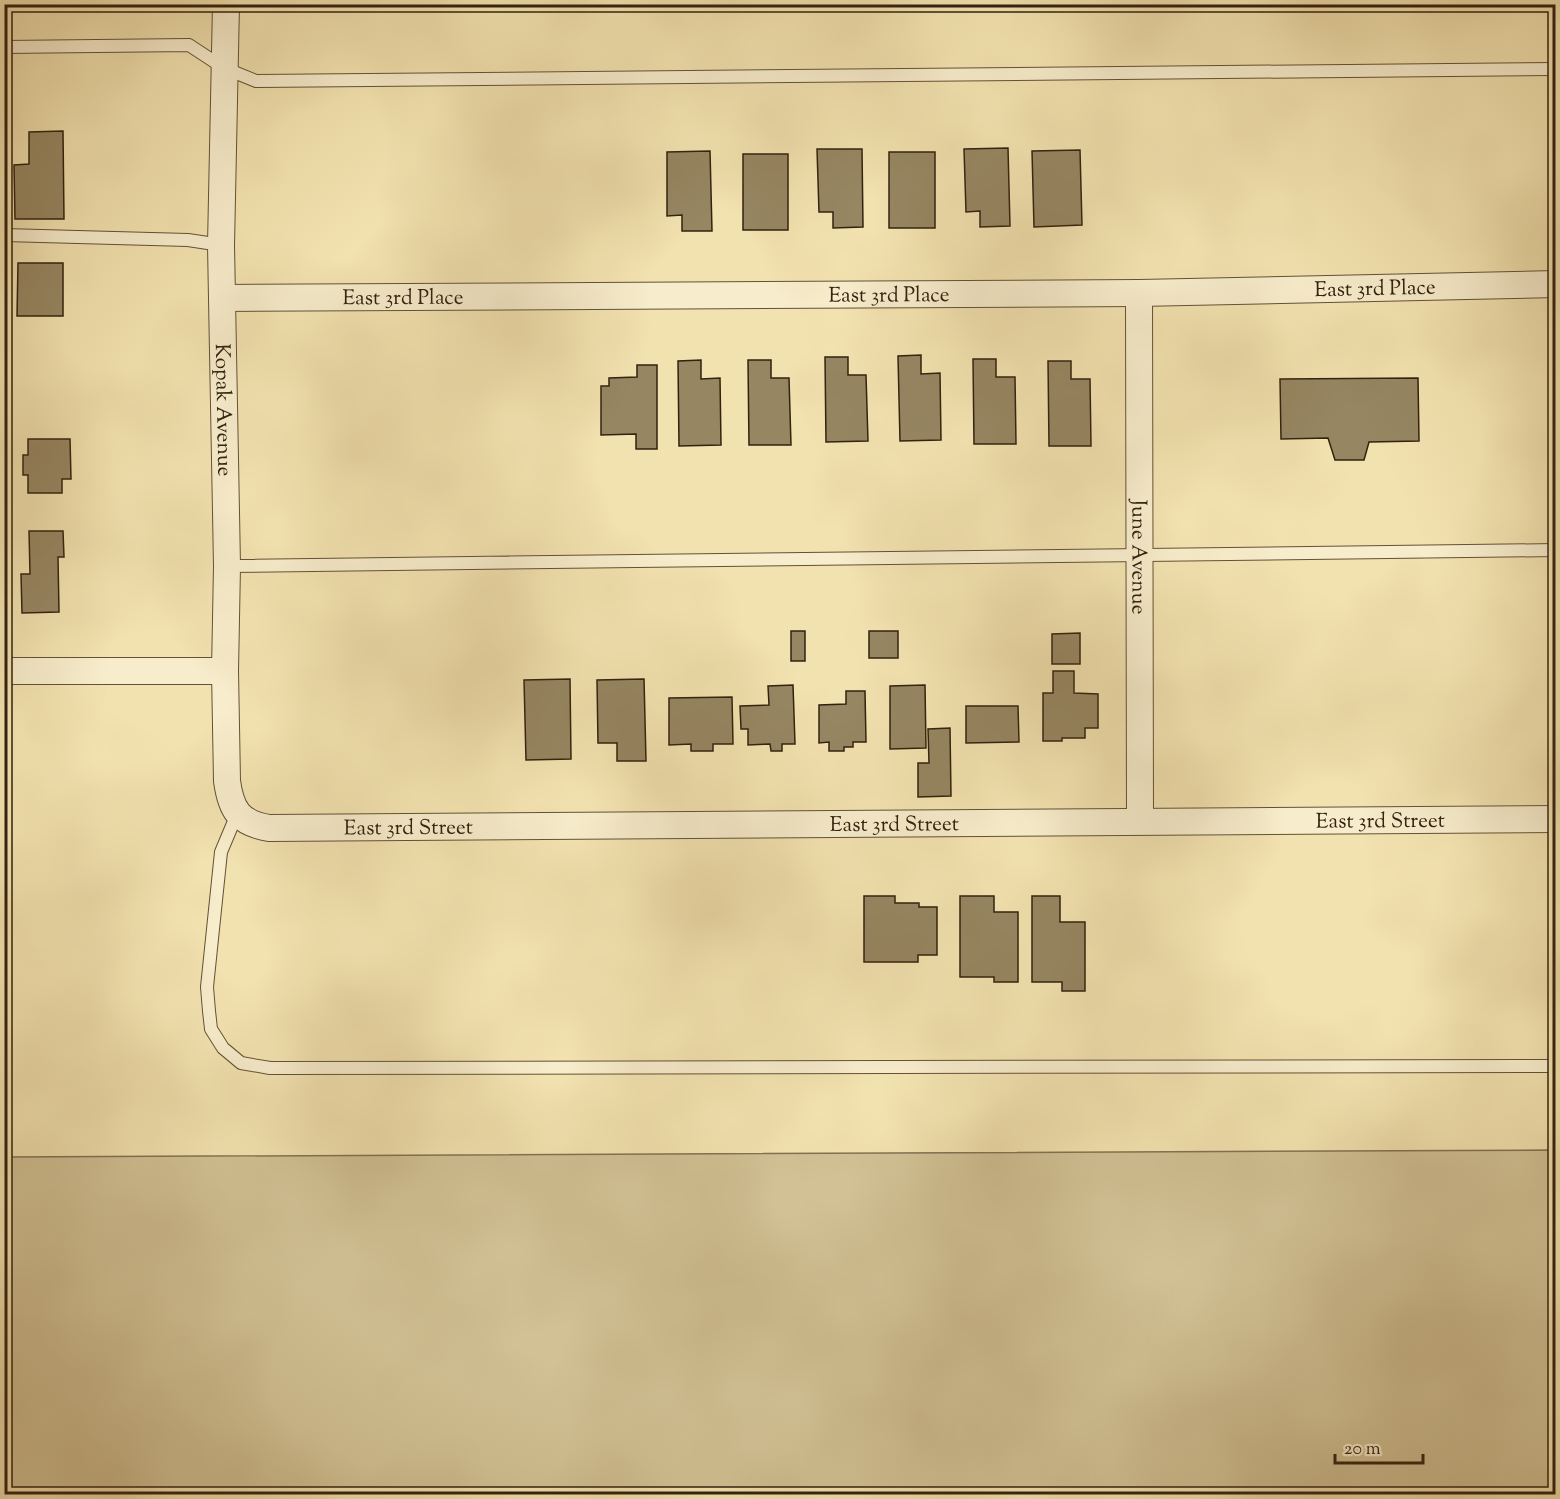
<svg xmlns="http://www.w3.org/2000/svg" width="1560" height="1499" font-family="'Sorts Mill Goudy',serif">
	<style>
		.green { fill: #d1c194; stroke: #827252; stroke-width: 1.5 }
		.building { fill: #968662; stroke: #32220f; stroke-width: 1.5 }
		.lines { fill: none; stroke-linecap: round; stroke-linejoin: round }
		.service-casing { stroke: #625237; stroke-width: 14 }
		.minor-casing { stroke: #625237; stroke-width: 28 }
		.service { stroke: #f7eccb; stroke-width: 12 }
		.minor { stroke: #f7eccb; stroke-width: 26 }
		.labels { text-anchor: middle; stroke-width: 4.5; stroke-linejoin: round; paint-order: stroke }
		.street-label { font-size: 21px; fill: #32220f; stroke: #f7eccb }
	</style>
	<rect width="100%" height="100%" fill="#f2e2af"/>
	<filter id="stains"><feTurbulence type="fractalNoise" baseFrequency=".00333" numOctaves="4"/><feColorMatrix values="0 0 0 0 .2 0 0 0 0 .09 0 0 0 0 .02 0 0 0 .5 -.17"/></filter>
	<radialGradient id="worn" r=".72"><stop offset=".6" stop-color="#630" stop-opacity="0"/><stop offset="1" stop-color="#630" stop-opacity=".3"/></radialGradient>
	<!-- green -->
	<path class="green" d="M 1555,1150 L 1555,1494 L 5,1494 L 5,1157 Z"/>
	<!-- building -->
	<path class="building" d="M 63,131 L 64,219 L 15,219 L 14,165 L 29,164 L 29,132 Z
		M 1008,148 L 1010,226 L 980,227 L 980,211 L 966,212 L 964,149 Z
		M 817,149 L 862,149 L 863,227 L 833,228 L 833,212 L 819,212 Z
		M 1080,150 L 1082,225 L 1034,227 L 1032,151 Z
		M 710,151 L 712,231 L 682,231 L 682,215 L 667,216 L 667,152 Z
		M 889,152 L 935,152 L 935,228 L 889,228 Z
		M 743,154 L 788,154 L 788,230 L 743,230 Z
		M 18,263 L 63,263 L 63,316 L 17,316 Z
		M 921,355 L 921,374 L 940,373 L 941,440 L 900,441 L 898,356 Z
		M 825,357 L 848,357 L 848,375 L 866,375 L 868,441 L 826,442 Z
		M 973,359 L 996,359 L 996,377 L 1015,377 L 1016,444 L 974,444 Z
		M 701,360 L 701,379 L 720,378 L 721,445 L 679,446 L 678,361 Z
		M 748,360 L 771,360 L 771,378 L 789,378 L 791,445 L 749,445 Z
		M 1048,361 L 1071,361 L 1071,379 L 1090,379 L 1091,446 L 1049,446 Z
		M 637,365 L 657,365 L 657,449 L 636,449 L 636,434 L 601,435 L 601,386 L 609,386 L 609,378 L 637,377 Z
		M 1418,378 L 1419,441 L 1369,442 L 1364,460 L 1335,460 L 1328,438 L 1281,439 L 1280,379 Z
		M 28,439 L 70,439 L 71,479 L 62,479 L 62,493 L 28,493 L 28,475 L 23,475 L 23,455 L 28,455 Z
		M 29,531 L 63,531 L 64,557 L 58,557 L 59,612 L 22,613 L 21,574 L 30,574 Z
		M 791,631 L 805,631 L 805,661 L 791,661 Z
		M 869,631 L 898,631 L 898,658 L 869,658 Z
		M 1080,633 L 1080,664 L 1052,664 L 1052,634 Z
		M 1053,671 L 1074,671 L 1074,693 L 1098,694 L 1098,728 L 1085,728 L 1085,738 L 1062,738 L 1062,741 L 1043,741 L 1043,693 L 1053,693 Z
		M 570,679 L 571,759 L 526,760 L 524,680 Z
		M 644,679 L 646,761 L 617,761 L 617,743 L 598,743 L 597,680 Z
		M 793,685 L 795,744 L 782,744 L 782,751 L 771,751 L 770,744 L 748,745 L 748,729 L 741,729 L 740,706 L 769,705 L 768,686 Z
		M 925,685 L 926,748 L 890,749 L 890,686 Z
		M 846,691 L 865,691 L 866,742 L 853,742 L 853,747 L 844,747 L 844,751 L 829,751 L 829,742 L 819,743 L 819,705 L 846,704 Z
		M 732,697 L 733,744 L 713,744 L 713,751 L 691,751 L 691,744 L 669,745 L 669,698 Z
		M 966,706 L 1018,706 L 1019,742 L 966,743 Z
		M 950,728 L 951,796 L 918,797 L 918,763 L 929,763 L 928,729 Z
		M 864,896 L 895,896 L 895,903 L 919,903 L 919,907 L 937,907 L 937,955 L 918,955 L 918,962 L 864,962 Z
		M 960,896 L 994,896 L 994,912 L 1018,912 L 1018,982 L 994,982 L 994,977 L 960,977 Z
		M 1032,896 L 1060,896 L 1060,922 L 1085,922 L 1085,991 L 1062,991 L 1062,982 L 1032,982 Z"/>
	<g class="lines">
		<!-- service casing -->
		<g class="service-casing">
			<path id="service" d="M 4,47 L 189,45 L 224,68 L 256,81 L 1556,69
				M 4,235 L 188,240 L 221,245
				M 227,566 L 1556,550
				M 237,814 L 221,852 L 207,987 L 209,1011 L 211,1029 L 223,1048 L 241,1063 L 270,1068 L 1556,1066"/>
		</g>
		<!-- minor casing -->
		<g class="minor-casing">
			<g id="minor">
				<path id="s1" d="M 226,4 L 221,245 L 227,566 L 225,671 L 227,781 C 231,810 239,823 269,828 L 1556,819"/>
				<path id="s2" d="M 1139,293 L 1140,821"/>
				<path id="s3" d="M 223,298 L 1139,293 L 1556,284"/>
				<path d="M 4,671 L 225,671"/>
			</g>
		</g>
		<!-- service -->
		<use href="#service" class="service"/>
		<!-- minor -->
		<use href="#minor" class="minor"/>
	</g>
	<g class="labels">
		<!-- street labels -->
		<g class="street-label">
			<text dy="7" stroke="none"><textPath href="#s3" startOffset="1152">East 3rd Place</textPath></text>
			<text dy="7" stroke="none"><textPath href="#s3" startOffset="666">East 3rd Place</textPath></text>
			<text dy="7" stroke="none"><textPath href="#s3" startOffset="180">East 3rd Place</textPath></text>
			<text dy="7" stroke="none"><textPath href="#s1" startOffset="406">Kopak Avenue</textPath></text>
			<text dy="7" stroke="none"><textPath href="#s2" startOffset="264">June Avenue</textPath></text>
			<text dy="7" stroke="none"><textPath href="#s1" startOffset="1958">East 3rd Street</textPath></text>
			<text dy="7" stroke="none"><textPath href="#s1" startOffset="1472">East 3rd Street</textPath></text>
			<text dy="7" stroke="none"><textPath href="#s1" startOffset="986">East 3rd Street</textPath></text>
		</g>
	</g>
	<!-- margin -->
	<rect width="1560" height="1499" fill="none" stroke="#f2e2af" stroke-width="24"/>
	<rect x="6" y="6" width="1548" height="1487" fill="none" stroke="#32220f" stroke-width="3"/>
	<rect x="12" y="12" width="1536" height="1475" fill="none" stroke="#32220f" stroke-width="1.5"/>
	<!-- scale -->
	<path d="M1335 1454v9h88v-9" fill="none" stroke="#32220f" stroke-width="3"/>
	<text x="1344" y="1454" font-size="18" fill="#32220f" stroke="#f7eccb" stroke-width="4.5" paint-order="stroke">20 m</text>
	<rect width="100%" height="100%" filter="url(#stains)"/>
	<rect width="100%" height="100%" fill="url(#worn)"/>
</svg>
